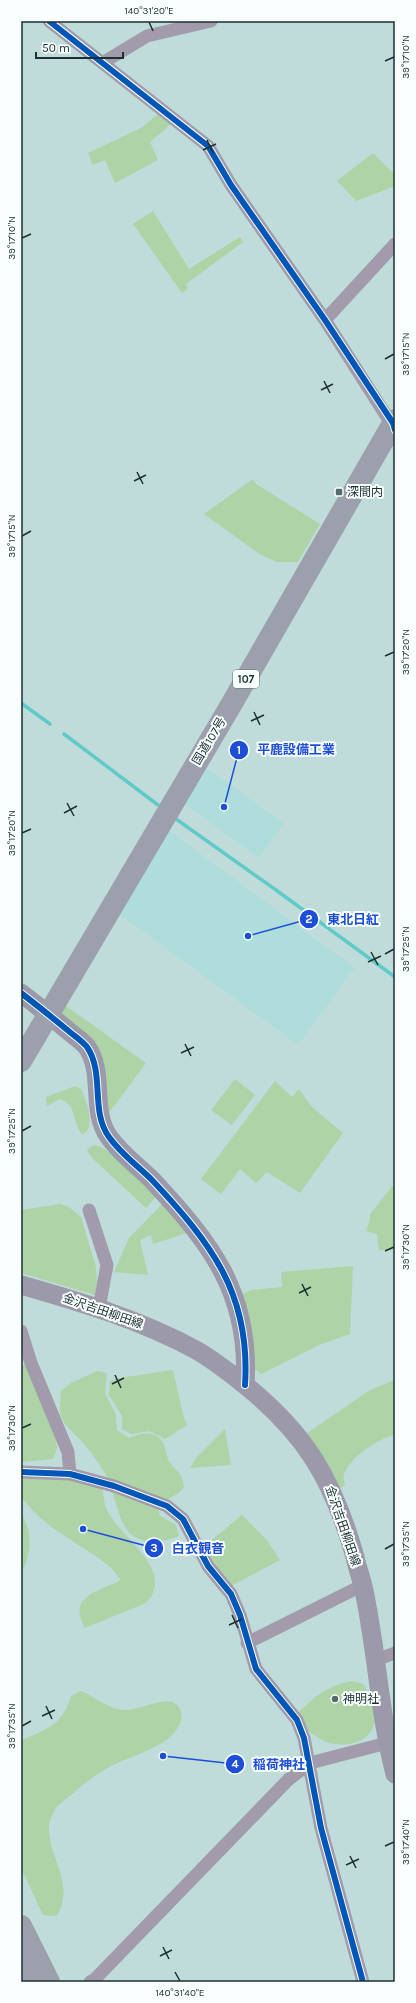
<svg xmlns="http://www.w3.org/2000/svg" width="416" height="2003" font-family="Karla,'Noto Sans JP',sans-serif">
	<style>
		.built { fill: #aedddb }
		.green { fill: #add3a6 }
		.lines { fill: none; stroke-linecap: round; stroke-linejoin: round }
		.stream { stroke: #60cac8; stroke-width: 3.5 }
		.street { stroke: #a19bac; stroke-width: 13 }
		.secondary { stroke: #9c9aaa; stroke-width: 19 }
		.highway { stroke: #9ba0ac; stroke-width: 22 }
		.cycleway-casing { stroke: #f9fefe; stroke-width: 8 }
		.cycleway { stroke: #0057b8; stroke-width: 6 }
		.ticks { fill: none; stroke: #1c3030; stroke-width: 1.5 }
		.poi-dot { fill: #556c6c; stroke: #f9fefe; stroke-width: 1.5 }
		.labels { text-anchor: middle; stroke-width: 4; stroke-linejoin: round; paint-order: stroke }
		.shield { fill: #f9fefe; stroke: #5e6e6e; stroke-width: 1 }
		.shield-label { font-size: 11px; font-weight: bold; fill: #1c3030 }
		.poi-label { font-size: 12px; fill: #1c3030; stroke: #f9fefe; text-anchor: start }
		.street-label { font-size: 12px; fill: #1c3030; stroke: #f9fefe }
		.leader { fill: none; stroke: #1d4ed8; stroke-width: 1.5 }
		.callout-dot { fill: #1d4ed8; stroke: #f9fefe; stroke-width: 1.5 }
		.mark-label { font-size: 12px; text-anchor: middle; font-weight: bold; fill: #fff }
		.callout-label { font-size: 13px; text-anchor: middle; font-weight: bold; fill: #1d4ed8; stroke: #f9fefe; stroke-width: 4; stroke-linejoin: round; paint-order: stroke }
		.neatline { fill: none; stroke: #1c3030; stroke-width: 1.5 }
		.ticks-label { font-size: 10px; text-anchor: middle; fill: #1c3030 }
	</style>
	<rect width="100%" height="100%" fill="#c0dcda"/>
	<!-- built -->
	<path class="built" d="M 208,769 L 284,823 L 259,858 L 183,803 Z
		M 166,828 L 355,968 L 298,1045 L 115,911 Z"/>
	<!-- green -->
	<path class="green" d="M 158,114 L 171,124 L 150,142 L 158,160 L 115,183 L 105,160 L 93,165 L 88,153 L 141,128 Z
		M 373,153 L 395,175 L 395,186 L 356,201 L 337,181 Z
		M 153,211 L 189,269 L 240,237 L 243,242 L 186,284 L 188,289 L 182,293 L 133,224 Z
		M 253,479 L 256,484 L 320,524 L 298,562 L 277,562 L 261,555 L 204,514 Z
		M 62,1003 L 146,1063 L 106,1117 L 100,1064 L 55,1014 Z
		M 235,1079 L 255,1095 L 232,1125 L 211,1110 Z
		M 275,1081 L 292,1097 L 299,1089 L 311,1106 L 343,1133 L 300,1193 L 267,1172 L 256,1183 L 240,1169 L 221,1194 L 201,1179 Z
		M 75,1086 L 81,1089 C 86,1099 97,1130 82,1134 C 72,1122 77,1104 60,1099 L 47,1106 L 46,1097 Z
		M 93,1145 C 111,1146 142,1184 156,1197 L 146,1208 L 92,1158 L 87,1150 Z
		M 395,1183 L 395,1250 L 379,1250 L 377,1234 L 366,1231 L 370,1220 L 370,1214 Z
		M 60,1204 L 69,1207 L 81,1217 L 96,1267 L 97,1282 L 95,1295 L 21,1273 L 21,1210 Z
		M 162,1204 L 187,1233 L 153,1244 L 151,1235 L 140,1240 L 148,1275 L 114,1272 L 129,1238 Z
		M 353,1266 L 350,1334 L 319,1345 L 261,1374 L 251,1366 L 241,1295 L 251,1290 L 282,1287 L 281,1272 Z
		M 25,1365 C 34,1385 56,1427 57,1447 C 57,1451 54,1455 53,1459 L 21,1462 L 21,1366 Z
		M 173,1370 L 183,1414 L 187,1425 L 165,1439 L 150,1431 L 131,1434 L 122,1429 L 122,1416 L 109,1395 L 110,1381 L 119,1378 Z
		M 97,1371 L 107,1373 L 105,1393 L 116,1415 L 117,1430 L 129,1438 C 141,1433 157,1429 164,1445 C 166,1451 167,1458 170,1463 C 179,1475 181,1470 184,1487 C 179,1495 166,1499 159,1507 L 159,1515 L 176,1525 L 179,1536 C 163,1542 148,1546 132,1535 C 119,1526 114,1491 107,1477 C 100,1464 91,1452 82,1442 C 74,1431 64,1428 60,1413 C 59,1407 61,1398 61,1391 L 71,1383 Z
		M 395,1380 L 395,1434 C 376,1441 352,1455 344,1474 C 343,1478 344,1482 345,1486 L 339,1488 L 317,1447 L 306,1434 L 370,1390 Z
		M 225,1429 L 231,1465 L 190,1468 L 196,1458 Z
		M 42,1476 L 102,1486 C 103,1493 104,1503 107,1510 C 120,1538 177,1570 146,1603 L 85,1628 C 66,1596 100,1591 121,1580 C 107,1559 84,1550 65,1536 C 46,1524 35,1514 21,1497 L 21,1477 Z
		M 21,1513 C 33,1532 32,1554 21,1573 Z
		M 242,1515 L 266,1539 L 280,1560 L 231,1586 L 204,1549 L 214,1538 Z
		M 352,1681 L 363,1684 C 370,1694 378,1713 374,1725 C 368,1744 343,1748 326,1742 C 318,1738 310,1732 303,1727 L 298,1713 C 314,1696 329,1685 352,1681 Z
		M 81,1691 C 95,1697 110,1710 125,1710 C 140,1710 161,1698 172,1702 C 191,1710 178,1731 168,1739 C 153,1750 130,1757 113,1765 C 99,1772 83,1784 71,1795 C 66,1799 59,1804 55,1809 C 53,1814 49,1821 49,1826 C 48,1859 76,1882 57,1916 L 43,1915 L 21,1868 L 21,1740 C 47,1730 63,1724 71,1696 Z"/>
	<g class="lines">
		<!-- stream -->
		<path class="stream" d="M 21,703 L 50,724
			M 64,734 L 158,805
			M 176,819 L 276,890 L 395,977"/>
		<!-- street -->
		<path class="street" d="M 49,21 L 208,146 L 231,185 L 325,320 L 394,428
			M 104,62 L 147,36 L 211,21
			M 325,320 L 395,244
			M 89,1210 L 107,1265 L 99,1308
			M 21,1331 L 31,1363 L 68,1452 L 70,1474
			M 21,1472 L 70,1474 L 114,1486 L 167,1506 L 183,1519 L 208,1566 L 231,1594 L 240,1615 L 256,1669 L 297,1720 L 304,1738 L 321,1828 L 363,1982
			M 247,1643 L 363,1585
			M 376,1660 L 395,1653
			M 90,1982 L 95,1979 L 288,1780 L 310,1763 L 387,1743"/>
		<!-- secondary -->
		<path class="secondary" d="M 21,993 C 38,1006 54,1019 71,1033 C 76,1037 83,1042 87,1047 C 105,1073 90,1111 109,1137 C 121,1154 138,1166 152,1180 C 211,1243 251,1294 245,1385
			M 21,1285 C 81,1302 141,1320 196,1350 C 212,1359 226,1370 240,1381 C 305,1432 333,1479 355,1557 C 357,1567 361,1577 363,1586 C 377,1649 379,1713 395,1774"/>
		<!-- highway -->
		<path class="highway" d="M 21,1061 L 231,705 L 395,420
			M 21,1926 L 49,1982
			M 21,1965 L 29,1982"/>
		<!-- cycleway casing -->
		<g class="cycleway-casing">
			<path id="cycleway" d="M 49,21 L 208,146 L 231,185 L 325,320 L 393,423 L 395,430
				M 21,993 C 38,1006 54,1019 71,1033 C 76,1037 83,1042 87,1047 C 105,1073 90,1111 109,1137 C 121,1154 138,1166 152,1180 C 211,1243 251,1294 245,1385
				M 21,1472 L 70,1474 L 114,1486 L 167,1506 L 183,1519 L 208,1566 L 231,1594 L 240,1615 L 256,1669 L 297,1720 L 304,1738 L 321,1828 L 363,1982"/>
		</g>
		<!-- cycleway -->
		<use href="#cycleway" class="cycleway"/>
	</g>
	<!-- ticks -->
	<path class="ticks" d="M 149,22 L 153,31M 385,61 L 394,57M 207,140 L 213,153M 203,150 L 216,144M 22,238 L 31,234M 385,359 L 394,354M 324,381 L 330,393M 321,390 L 333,384M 137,472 L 143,484M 134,481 L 146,475M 22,536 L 31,531M 385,656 L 394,652M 254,712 L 260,725M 251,721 L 264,715M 67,803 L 74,816M 64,813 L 77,806M 22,833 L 31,829M 371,952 L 378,965M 385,954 L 394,949M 368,962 L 381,956M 185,1044 L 191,1056M 181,1053 L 194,1047M 22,1131 L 31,1126M 385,1251 L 394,1247M 302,1284 L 308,1296M 299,1293 L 311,1287M 115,1375 L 121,1388M 112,1384 L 124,1378M 22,1428 L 31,1424M 385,1549 L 394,1544M 232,1615 L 238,1628M 229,1625 L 242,1619M 46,1706 L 52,1719M 42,1716 L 55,1710M 22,1726 L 31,1721M 385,1846 L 394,1842M 350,1856 L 356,1868M 346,1865 L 359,1859M 163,1947 L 169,1959M 160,1956 L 172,1950M 175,1972 L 180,1981"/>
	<!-- markers -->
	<g class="poi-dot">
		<rect x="335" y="488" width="8" height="8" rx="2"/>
		<circle cx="335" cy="1699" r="4"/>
	</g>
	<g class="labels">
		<!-- shield labels -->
		<rect class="shield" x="233" y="670" width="26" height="18" rx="3"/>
		<g class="shield-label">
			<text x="246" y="683">107</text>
		</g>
		<!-- poi labels -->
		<g class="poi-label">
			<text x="347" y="496">深間内</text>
			<text x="343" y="1703">神明社</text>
		</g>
		<!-- street labels -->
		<g class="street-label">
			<text transform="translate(209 741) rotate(-59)" y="4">国道107号</text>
			<text transform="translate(103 1311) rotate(19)" y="4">金沢吉田柳田線</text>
			<text transform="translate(343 1526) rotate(71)" y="4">金沢吉田柳田線</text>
		</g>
	</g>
	<!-- callouts -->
	<path class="leader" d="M224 807L239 750M248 936L309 919M83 1529L154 1548M163 1756L235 1764"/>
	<g class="callout-dot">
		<circle cx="224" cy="807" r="4"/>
		<circle cx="248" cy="936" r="4"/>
		<circle cx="83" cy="1529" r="4"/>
		<circle cx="163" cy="1756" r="4"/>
		<circle cx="239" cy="750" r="10"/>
		<circle cx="309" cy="919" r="10"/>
		<circle cx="154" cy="1548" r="10"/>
		<circle cx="235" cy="1764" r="10"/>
	</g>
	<g class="mark-label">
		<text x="239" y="754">1</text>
		<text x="309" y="923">2</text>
		<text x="154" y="1552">3</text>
		<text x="235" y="1768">4</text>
	</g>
	<g class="callout-label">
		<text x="296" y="754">平鹿設備工業</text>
		<text x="353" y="924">東北日紅</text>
		<text x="198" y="1553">白衣観音</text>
		<text x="279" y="1769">稲荷神社</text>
	</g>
	<!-- border -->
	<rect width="416" height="2003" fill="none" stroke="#f9fefe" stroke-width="44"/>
	<!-- scale -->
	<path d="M36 52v6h87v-6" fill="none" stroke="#1c3030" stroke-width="2"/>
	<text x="42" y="52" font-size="12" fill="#1c3030" stroke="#f9fefe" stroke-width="3" paint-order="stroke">50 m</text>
	<rect x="22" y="22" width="372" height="1959" class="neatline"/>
	<g class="ticks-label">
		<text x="149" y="14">140°31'20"E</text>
		<text transform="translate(405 57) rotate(-90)" y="4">39°17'10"N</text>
		<text transform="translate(11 238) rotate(-90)" y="4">39°17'10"N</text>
		<text transform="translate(405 354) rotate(-90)" y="4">39°17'15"N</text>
		<text transform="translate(11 536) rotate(-90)" y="4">39°17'15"N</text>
		<text transform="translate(405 652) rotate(-90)" y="4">39°17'20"N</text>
		<text transform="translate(11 833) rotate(-90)" y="4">39°17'20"N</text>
		<text transform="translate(405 949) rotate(-90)" y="4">39°17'25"N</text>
		<text transform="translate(11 1131) rotate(-90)" y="4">39°17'25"N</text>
		<text transform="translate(405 1247) rotate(-90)" y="4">39°17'30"N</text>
		<text transform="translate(11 1428) rotate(-90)" y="4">39°17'30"N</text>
		<text transform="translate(405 1544) rotate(-90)" y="4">39°17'35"N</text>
		<text transform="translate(11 1726) rotate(-90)" y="4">39°17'35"N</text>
		<text transform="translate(405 1842) rotate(-90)" y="4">39°17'40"N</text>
		<text x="180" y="1996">140°31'40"E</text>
	</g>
</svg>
